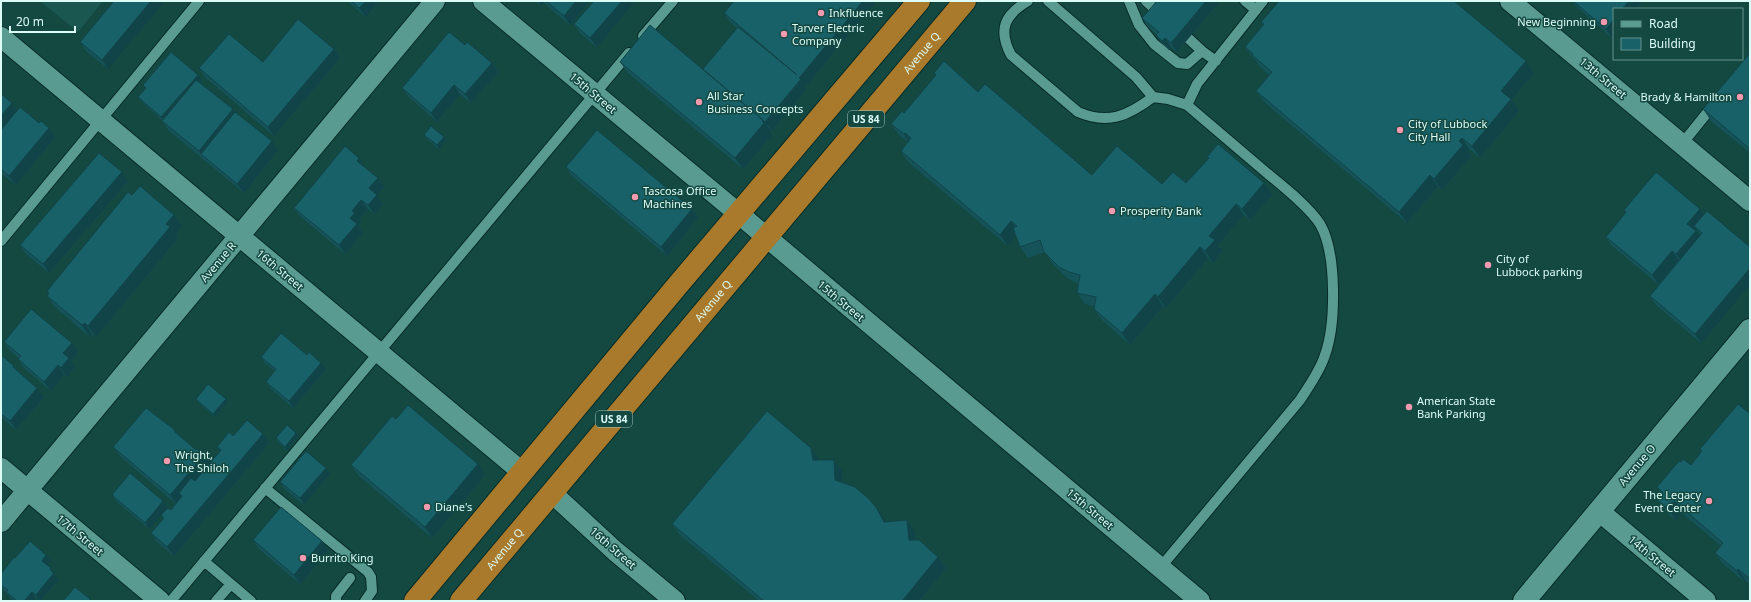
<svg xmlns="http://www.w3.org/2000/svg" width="1751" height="602" font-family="'Noto Sans',sans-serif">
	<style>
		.built { fill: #195750 }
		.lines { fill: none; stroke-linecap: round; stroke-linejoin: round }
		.service-casing { stroke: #072c28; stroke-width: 12 }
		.minor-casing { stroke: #072c28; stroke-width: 22 }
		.tertiary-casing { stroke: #072c28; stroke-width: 24 }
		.trunk-casing { stroke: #072c28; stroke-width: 24 }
		.service { stroke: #599b91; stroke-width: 10 }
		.minor { stroke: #599b91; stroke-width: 20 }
		.tertiary { stroke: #599b91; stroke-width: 22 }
		.trunk { stroke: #a97a2c; stroke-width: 22 }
		.wall { fill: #155359; fill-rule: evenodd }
		.shaded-wall { fill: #114449 }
		.building { fill: #186168; stroke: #114449 }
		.poi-dot { fill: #f29aaf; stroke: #144942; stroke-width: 1.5 }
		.labels { text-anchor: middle; stroke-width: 3; stroke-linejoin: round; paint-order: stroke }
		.shield { fill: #144942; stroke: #a0c6c1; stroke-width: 1 }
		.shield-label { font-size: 10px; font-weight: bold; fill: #dcfcf7 }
		.poi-label { font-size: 11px; fill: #dcfcf7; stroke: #144942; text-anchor: start }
		.street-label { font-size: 11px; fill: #dcfcf7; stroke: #144942 }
	</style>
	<rect width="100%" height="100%" fill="#144942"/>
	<!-- built -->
	<path class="built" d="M 40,1 L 103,1 L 78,32 Z"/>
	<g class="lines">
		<!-- service casing -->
		<g class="service-casing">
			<path id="service" d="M 1028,1 C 1004,15 998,30 1011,55 L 1078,112 C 1108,125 1128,116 1153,97 L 1168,99 L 1187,105 C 1214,128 1241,151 1268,174 C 1284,187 1309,207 1320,224 C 1337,253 1336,324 1325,355 C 1320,371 1309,386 1300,400 L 1160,568
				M 1048,1 L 1136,77 L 1153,97
				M 1129,1 L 1139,25 L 1154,44 L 1178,63 L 1187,64 L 1202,51 L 1216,61
				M 1146,1 L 1160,14
				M 1245,1 L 1256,10
				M 643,36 L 673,1
				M 1188,38 L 1202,51
				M 1187,105 L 1197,84 L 1263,1
				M 1682,144 L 1715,103
				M 1,241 L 199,1
				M 265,488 L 368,572 L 371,577 L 372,591 L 365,601
				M 204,561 L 231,584
				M 171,601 L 629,53
				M 216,601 L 231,584 L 251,601
				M 336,601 L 336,596 L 350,578"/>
		</g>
		<!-- minor casing -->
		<g class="minor-casing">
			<path id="minor" d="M 483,1 L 739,214 L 1200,601
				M 1510,1 L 1750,201
				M 1,37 L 522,472
				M 1,468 L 160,601
				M 552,493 L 615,551 L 675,601
				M 1599,511 L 1706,601
				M 1,522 L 435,1"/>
		</g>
		<!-- tertiary casing -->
		<g class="tertiary-casing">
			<path id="tertiary" d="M 1524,601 L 1750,330"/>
		</g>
		<!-- trunk casing -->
		<g class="trunk-casing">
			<g id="trunk">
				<path d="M 415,601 L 677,286 L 919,1"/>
				<path id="s1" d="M 461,601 L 965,1"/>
			</g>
		</g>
		<!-- service -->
		<use href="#service" class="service"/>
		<!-- minor -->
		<use href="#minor" class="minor"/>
		<!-- tertiary -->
		<use href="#tertiary" class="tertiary"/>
		<!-- trunk -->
		<use href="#trunk" class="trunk"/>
	</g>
	<!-- wall -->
	<path class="wall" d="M 114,1 L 108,69 L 86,51 L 80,42 Z
		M 347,1 L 379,1 L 366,17 Z
		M 535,1 L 590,1 L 570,25 L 544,3 L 541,6 Z
		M 594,1 L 597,47 L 580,33 L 574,24 Z
		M 1572,1 L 1643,1 L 1612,38 L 1576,6 Z
		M 1219,2 L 1177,52 L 1171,47 L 1169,50 L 1163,44 L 1156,35 L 1157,35 L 1148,27 L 1142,18 Z
		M 874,4 L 806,86 L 807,88 L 772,131 L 769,129 L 771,131 L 770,132 L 772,135 L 743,169 L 628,73 L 620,62 L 703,69 L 737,28 L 730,22 L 724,13 Z
		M 1261,22 L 1534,73 L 1511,99 L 1519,111 L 1480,158 L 1469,149 L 1468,151 L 1471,156 L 1442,190 L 1438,186 L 1407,223 L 1264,102 L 1256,91 L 1269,75 L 1260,67 L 1256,61 L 1253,58 L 1245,47 L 1263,25 Z
		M 465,45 L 492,63 L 498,72 L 471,103 L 460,94 L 437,122 L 408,96 L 402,88 Z
		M 334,49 L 340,58 L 274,136 L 205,77 L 199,68 L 263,62 Z
		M 1750,53 L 1750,153 L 1711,121 L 1703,109 Z
		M 934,73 L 978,92 L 1092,175 L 1162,184 L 1186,183 L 1208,159 L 1207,157 L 1272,195 L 1250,220 L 1244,215 L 1218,245 L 1222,251 L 1213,263 L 1208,258 L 1166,308 L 1163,306 L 1130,345 L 1102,320 L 1094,309 L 1094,306 L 1085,304 L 1077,293 L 1079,284 L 1067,278 L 1052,263 L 1045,252 L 1028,258 L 1020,247 L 1016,236 L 1008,246 L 908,162 L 901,151 L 908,142 L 899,135 L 891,124 L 904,113 L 936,76 Z
		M 198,75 L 202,81 L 201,83 L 233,109 L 236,113 L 278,150 L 244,193 L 168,130 L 163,121 L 143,103 L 138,97 L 146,89 L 143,85 Z
		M 1,94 L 17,110 L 49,128 L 55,137 L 16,185 L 1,173 Z
		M 424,135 L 444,137 L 446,140 L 439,149 L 426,138 Z
		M 365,167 L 365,168 L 384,187 L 377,195 L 383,204 L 374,214 L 368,209 L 359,219 L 361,222 L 358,225 L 363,233 L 345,254 L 300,216 L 294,208 Z
		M 566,167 L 698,218 L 667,256 L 572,176 Z
		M 128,181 L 49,273 L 26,254 L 20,245 Z
		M 132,195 L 174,215 L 182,226 L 175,235 L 178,238 L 96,337 L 92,334 L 90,337 L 55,307 L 47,296 L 49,294 L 47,291 Z
		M 1624,210 L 1704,215 L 1701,343 L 1656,305 L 1650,296 L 1679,260 L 1658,284 L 1612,246 L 1606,237 L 1626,213 ZM 1697,230 L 1700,235 L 1699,237 L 1696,231 Z
		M 4,342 L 78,352 L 71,361 L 75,367 L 67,377 L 64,374 L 51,391 L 24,368 L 18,359 L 19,358 L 10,351 Z
		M 1,355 L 14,366 L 18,372 L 44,397 L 16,430 L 1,417 Z
		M 307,355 L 326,369 L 293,408 L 270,388 L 266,382 L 275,371 L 265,363 L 261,357 Z
		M 196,399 L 226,399 L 228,402 L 215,417 L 198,402 Z
		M 1750,414 L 1750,584 L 1746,581 L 1745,582 L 1723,564 L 1715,553 L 1721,546 L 1682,513 L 1676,520 L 1665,511 L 1657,500 L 1662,494 L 1657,487 L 1681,462 L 1691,465 L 1702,451 L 1700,449 Z
		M 396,419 L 485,475 L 432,538 L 359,476 L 351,465 Z
		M 175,430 L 179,436 L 210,463 L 220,451 L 217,447 L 233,436 L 263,434 L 269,443 L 174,556 L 157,542 L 151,533 L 163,519 L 161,515 L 171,510 L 176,504 L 120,456 L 113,447 Z
		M 298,436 L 287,450 L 278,442 L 276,438 Z
		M 819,459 L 819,460 L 834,460 L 842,471 L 843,483 L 876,507 L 886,522 L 914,531 L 915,540 L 938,557 L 946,568 L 919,601 L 759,601 L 680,535 L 672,524 Z
		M 130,473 L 149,529 L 116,501 L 112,495 Z
		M 330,474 L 304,505 L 284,488 L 280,482 Z
		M 253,540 L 322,541 L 328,550 L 300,584 L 259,549 Z
		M 15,558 L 51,561 L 47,565 L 51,568 L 58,580 L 40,601 L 36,598 L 34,601 L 14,601 L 11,598 L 6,592 L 1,587 L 1,574 Z"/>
	<!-- shaded-wall -->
	<path class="shaded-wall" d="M 151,1 L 165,1 L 108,69 L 102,60 Z
		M 366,1 L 379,1 L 366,17 L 359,8 Z
		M 538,1 L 542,1 L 544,3 L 541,6 Z
		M 576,1 L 590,1 L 570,25 L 564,16 Z
		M 622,1 L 635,1 L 597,47 L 590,38 Z
		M 863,1 L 872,1 L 874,4 L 806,86 L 807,88 L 772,131 L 765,122 L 799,78 Z
		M 1206,1 L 1219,1 L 1219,2 L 1177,52 L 1171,43 Z
		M 1629,1 L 1643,1 L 1636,9 L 1622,9 Z
		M 1614,19 L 1614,35 L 1612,38 L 1606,29 Z
		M 1165,38 L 1171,47 L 1169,50 L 1162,41 Z
		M 334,49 L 340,58 L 274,136 L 268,127 Z
		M 1526,61 L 1534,73 L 1509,102 L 1501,91 Z
		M 492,63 L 498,72 L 471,103 L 465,94 Z
		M 198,75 L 202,81 L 166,124 L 161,117 Z
		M 454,85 L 460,94 L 437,122 L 431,113 Z
		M 1511,99 L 1519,111 L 1480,158 L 1472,146 Z
		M 12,103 L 18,112 L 1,133 L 1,116 Z
		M 233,109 L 239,118 L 201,154 L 205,160 L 199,151 Z
		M 763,120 L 771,131 L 770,132 L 772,135 L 743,169 L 735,158 Z
		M 49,128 L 55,137 L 16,185 L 9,176 Z
		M 905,133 L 913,144 L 911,146 L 904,134 Z
		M 444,137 L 446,140 L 439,149 L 437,145 Z
		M 1462,138 L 1469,149 L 1468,151 L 1471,156 L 1442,190 L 1434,179 Z
		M 272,141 L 278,150 L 244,193 L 237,184 Z
		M 359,158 L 365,167 L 363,170 L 357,161 Z
		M 122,172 L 128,181 L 49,273 L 43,264 Z
		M 1430,175 L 1438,186 L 1407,223 L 1399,212 Z
		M 378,178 L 384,187 L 377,195 L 383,204 L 374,214 L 368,205 L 369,188 Z
		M 1264,183 L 1272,195 L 1250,220 L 1242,209 Z
		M 361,200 L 368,209 L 359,219 L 361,222 L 358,225 L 363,233 L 345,254 L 339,245 L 352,211 Z
		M 1236,204 L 1244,215 L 1218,245 L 1222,251 L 1213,263 L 1205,251 L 1209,236 Z
		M 692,209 L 698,218 L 667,256 L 661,247 Z
		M 1700,209 L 1706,218 L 1694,226 L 1697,230 L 1694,233 L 1687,224 Z
		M 174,215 L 182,226 L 175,235 L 178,238 L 96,337 L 88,326 L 166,224 Z
		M 1011,221 L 1019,233 L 1008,246 L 1000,235 Z
		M 1696,231 L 1702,240 L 1683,263 L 1676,254 Z
		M 1200,247 L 1208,258 L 1166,308 L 1158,297 Z
		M 1672,251 L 1679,260 L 1658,284 L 1652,275 Z
		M 1750,268 L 1750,285 L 1701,343 L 1695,334 Z
		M 1,289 L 4,292 L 1,295 Z
		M 1155,294 L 1163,306 L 1130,345 L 1122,333 Z
		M 85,323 L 92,334 L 90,337 L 82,325 Z
		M 72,343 L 78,352 L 71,361 L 75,367 L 67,377 L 61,368 L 63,353 Z
		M 321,363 L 326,369 L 293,408 L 289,401 Z
		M 58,365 L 64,374 L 51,391 L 44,382 Z
		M 37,388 L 44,397 L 16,430 L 10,421 Z
		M 226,399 L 228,402 L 215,417 L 213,414 Z
		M 296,433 L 298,436 L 287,450 L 285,447 Z
		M 263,434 L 269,443 L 174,556 L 167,547 Z
		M 811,448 L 819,459 L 821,472 L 813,460 Z
		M 204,455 L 210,464 L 183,496 L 179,493 L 182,497 L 176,504 L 170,495 Z
		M 834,460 L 842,471 L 843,491 L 835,480 Z
		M 478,464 L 485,475 L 432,538 L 425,527 Z
		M 326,468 L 330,474 L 304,505 L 300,498 Z
		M 163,501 L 168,508 L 149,529 L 145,523 Z
		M 1674,501 L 1682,513 L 1676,520 L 1668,509 Z
		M 876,507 L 884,518 L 892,533 L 884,522 Z
		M 907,520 L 914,531 L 917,552 L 909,540 Z
		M 322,541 L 328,550 L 300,584 L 294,575 Z
		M 46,555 L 51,561 L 46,567 L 42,561 Z
		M 938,557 L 946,568 L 919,601 L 902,601 Z
		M 51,568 L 58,580 L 40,601 L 36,595 Z
		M 1738,569 L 1746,581 L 1745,582 L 1737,571 Z
		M 32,592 L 36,598 L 34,601 L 24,601 Z"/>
	<!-- building -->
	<path class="building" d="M 114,1 L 151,1 L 102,60 L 80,42 Z
		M 351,1 L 366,1 L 359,8 Z
		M 546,1 L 576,1 L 564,16 Z
		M 594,1 L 622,1 L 590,38 L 574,24 Z
		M 734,1 L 863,1 L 799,78 L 801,79 L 765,122 L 703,69 L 738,27 L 797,75 L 724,13 Z
		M 1157,1 L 1206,1 L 1171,43 L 1165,38 L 1162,41 L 1156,35 L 1159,32 L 1142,18 Z
		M 1279,1 L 1454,1 L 1526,61 L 1501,91 L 1511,99 L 1472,146 L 1462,138 L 1459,141 L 1463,145 L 1434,179 L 1430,175 L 1399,212 L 1256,91 L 1272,72 L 1252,55 L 1253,54 L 1245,47 L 1264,24 L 1261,22 Z
		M 1573,1 L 1629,1 L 1622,9 L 1614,9 L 1614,19 L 1606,29 Z
		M 298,19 L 334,49 L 268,127 L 199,68 L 229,34 L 263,62 Z
		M 650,25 L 763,120 L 762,121 L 764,123 L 735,158 L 620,62 Z
		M 449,32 L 465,45 L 467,42 L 492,63 L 465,94 L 454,85 L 431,113 L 402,88 Z
		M 171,52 L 198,75 L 161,117 L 138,97 L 146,88 L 143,85 Z
		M 1750,53 L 1750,149 L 1703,109 Z
		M 944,61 L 978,92 L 985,84 L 1092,175 L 1117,146 L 1162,184 L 1173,172 L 1186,183 L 1209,158 L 1207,157 L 1218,144 L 1264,183 L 1242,209 L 1236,204 L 1209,236 L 1215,240 L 1205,251 L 1200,247 L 1158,297 L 1155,294 L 1122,333 L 1094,309 L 1096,297 L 1077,293 L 1080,275 L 1069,272 L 1059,267 L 1044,252 L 1040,240 L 1020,247 L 1013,228 L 1017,226 L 1011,221 L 1000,235 L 901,151 L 911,138 L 905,133 L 904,134 L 891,124 L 902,111 L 904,113 L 936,75 L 934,73 Z
		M 196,80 L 233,109 L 199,151 L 162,121 Z
		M 1,94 L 12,103 L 1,116 Z
		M 20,107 L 39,123 L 41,121 L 49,128 L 9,176 L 1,169 L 1,130 Z
		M 235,112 L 272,141 L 237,184 L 201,154 Z
		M 431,126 L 444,137 L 437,145 L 424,135 Z
		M 597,130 L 692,209 L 661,247 L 566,167 Z
		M 345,146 L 359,158 L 357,161 L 378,178 L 369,188 L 377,195 L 368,205 L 361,200 L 352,211 L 355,213 L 350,218 L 357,224 L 339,245 L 294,208 Z
		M 99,153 L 122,172 L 43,264 L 20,245 Z
		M 1656,172 L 1700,209 L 1687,224 L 1696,231 L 1676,254 L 1672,251 L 1652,275 L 1606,237 L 1626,212 L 1624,210 Z
		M 140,186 L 174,215 L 166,224 L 170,227 L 88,326 L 85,323 L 82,325 L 47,296 L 49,293 L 47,291 L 128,192 L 132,195 Z
		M 1707,211 L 1750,247 L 1750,268 L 1695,334 L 1650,296 L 1702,233 L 1694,226 Z
		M 31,309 L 72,343 L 63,353 L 69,358 L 61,368 L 58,365 L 44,382 L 18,359 L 21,356 L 4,342 Z
		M 281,333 L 307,355 L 309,352 L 321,363 L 289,401 L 266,382 L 276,369 L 261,357 Z
		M 1,355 L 14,366 L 13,367 L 37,388 L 10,421 L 1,414 Z
		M 208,384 L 226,399 L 213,414 L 196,399 Z
		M 1738,404 L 1750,414 L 1750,579 L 1738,569 L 1737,571 L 1715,553 L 1723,543 L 1674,501 L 1668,509 L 1657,500 L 1663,493 L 1657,487 L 1679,461 L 1681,462 L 1683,459 L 1691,465 L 1702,451 L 1700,449 Z
		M 408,405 L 478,464 L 425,527 L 351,465 L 392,416 L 396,419 Z
		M 146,408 L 175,430 L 174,431 L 196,450 L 197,449 L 204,455 L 170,495 L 113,447 Z
		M 767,411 L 811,448 L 813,460 L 834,460 L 835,480 L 855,487 L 868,498 L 876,507 L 884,522 L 907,520 L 909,540 L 919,540 L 938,557 L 902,601 L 764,601 L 672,524 Z
		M 247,420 L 263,434 L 167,547 L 151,533 L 164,518 L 161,515 L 168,508 L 171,510 L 182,496 L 179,493 L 191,478 L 195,481 L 221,450 L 217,447 L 229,432 L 233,436 Z
		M 287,425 L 296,433 L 285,447 L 276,438 Z
		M 306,451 L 326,468 L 300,498 L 280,482 Z
		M 130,473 L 163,501 L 145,523 L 112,495 Z
		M 281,507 L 322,541 L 294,575 L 253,540 Z
		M 30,541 L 46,555 L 42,561 L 51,568 L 50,570 L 54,573 L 36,595 L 32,592 L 24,601 L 21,601 L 19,600 L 18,601 L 17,601 L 6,592 L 8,590 L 1,585 L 1,574 L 14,557 L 15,558 Z
		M 75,587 L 90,599 L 88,601 L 63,601 Z"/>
	<!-- markers -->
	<g class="poi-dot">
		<circle cx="821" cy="13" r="4"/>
		<circle cx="1604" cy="22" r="4"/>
		<circle cx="784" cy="34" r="4"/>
		<circle cx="1740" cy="97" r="4"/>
		<circle cx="699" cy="102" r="4"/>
		<circle cx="1400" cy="130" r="4"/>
		<circle cx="635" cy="197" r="4"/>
		<circle cx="1112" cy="211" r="4"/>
		<circle cx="1488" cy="265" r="4"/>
		<circle cx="1409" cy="407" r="4"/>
		<circle cx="167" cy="461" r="4"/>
		<circle cx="1709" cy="501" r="4"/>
		<circle cx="427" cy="507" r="4"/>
		<circle cx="303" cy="558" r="4"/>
	</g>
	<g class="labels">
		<!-- shield labels -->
		<g class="shield">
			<rect x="848" y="111" width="36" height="16" rx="3"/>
			<rect x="596" y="411" width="36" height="16" rx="3"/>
		</g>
		<g class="shield-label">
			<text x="866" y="123">US 84</text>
			<text x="614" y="423">US 84</text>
		</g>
		<!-- poi labels -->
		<g class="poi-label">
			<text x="829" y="17">Inkfluence</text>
			<text x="1596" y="26" text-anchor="end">New Beginning</text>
			<text x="792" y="32">Tarver Electric<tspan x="792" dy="13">Company</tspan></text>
			<text x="707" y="100">All Star<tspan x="707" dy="13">Business Concepts</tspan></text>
			<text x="1732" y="101" text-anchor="end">Brady &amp; Hamilton</text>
			<text x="1408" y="128">City of Lubbock<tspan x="1408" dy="13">City Hall</tspan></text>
			<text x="643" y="195">Tascosa Office<tspan x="643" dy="13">Machines</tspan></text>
			<text x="1120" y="215">Prosperity Bank</text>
			<text x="1496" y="263">City of<tspan x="1496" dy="13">Lubbock parking</tspan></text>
			<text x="1417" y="405">American State<tspan x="1417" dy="13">Bank Parking</tspan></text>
			<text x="175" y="459">Wright,<tspan x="175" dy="13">The Shiloh</tspan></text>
			<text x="1701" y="499" text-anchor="end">The Legacy<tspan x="1701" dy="13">Event Center</tspan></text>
			<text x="435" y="511">Diane's</text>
			<text x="311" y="562">Burrito King</text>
		</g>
		<!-- street labels -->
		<g class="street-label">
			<text dy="4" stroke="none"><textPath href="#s1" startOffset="716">Avenue Q</textPath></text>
			<text transform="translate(1603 78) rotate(40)" y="4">13th Street</text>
			<text transform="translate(593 93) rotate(40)" y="4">15th Street</text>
			<text transform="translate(218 262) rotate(-50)" y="4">Avenue R</text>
			<text transform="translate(280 270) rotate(40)" y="4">16th Street</text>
			<text dy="4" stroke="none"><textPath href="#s1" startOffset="392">Avenue Q</textPath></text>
			<text transform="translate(841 301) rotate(40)" y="4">15th Street</text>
			<text transform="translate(1637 465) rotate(-50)" y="4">Avenue O</text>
			<text transform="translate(1090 509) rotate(40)" y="4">15th Street</text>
			<text transform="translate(80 535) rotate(40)" y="4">17th Street</text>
			<text transform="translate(613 548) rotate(41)" y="4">16th Street</text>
			<text dy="4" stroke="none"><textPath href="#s1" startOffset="68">Avenue Q</textPath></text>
			<text transform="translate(1652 556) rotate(40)" y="4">14th Street</text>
		</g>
	</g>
	<!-- border -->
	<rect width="1751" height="602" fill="none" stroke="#dcfcf7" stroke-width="4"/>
	<!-- legend -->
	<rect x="1613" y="8" width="130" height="52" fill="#144942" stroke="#64918a"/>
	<rect x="1621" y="21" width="20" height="6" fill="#599b91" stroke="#64918a"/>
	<text x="1649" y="28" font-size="12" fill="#dcfcf7">Road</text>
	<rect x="1621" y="38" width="20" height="12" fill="#186168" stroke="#64918a"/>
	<text x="1649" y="48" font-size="12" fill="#dcfcf7">Building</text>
	<!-- scale -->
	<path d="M10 26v6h65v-6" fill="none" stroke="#dcfcf7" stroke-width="2"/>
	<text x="16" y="26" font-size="12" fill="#dcfcf7" stroke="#144942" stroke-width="3" paint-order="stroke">20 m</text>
</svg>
